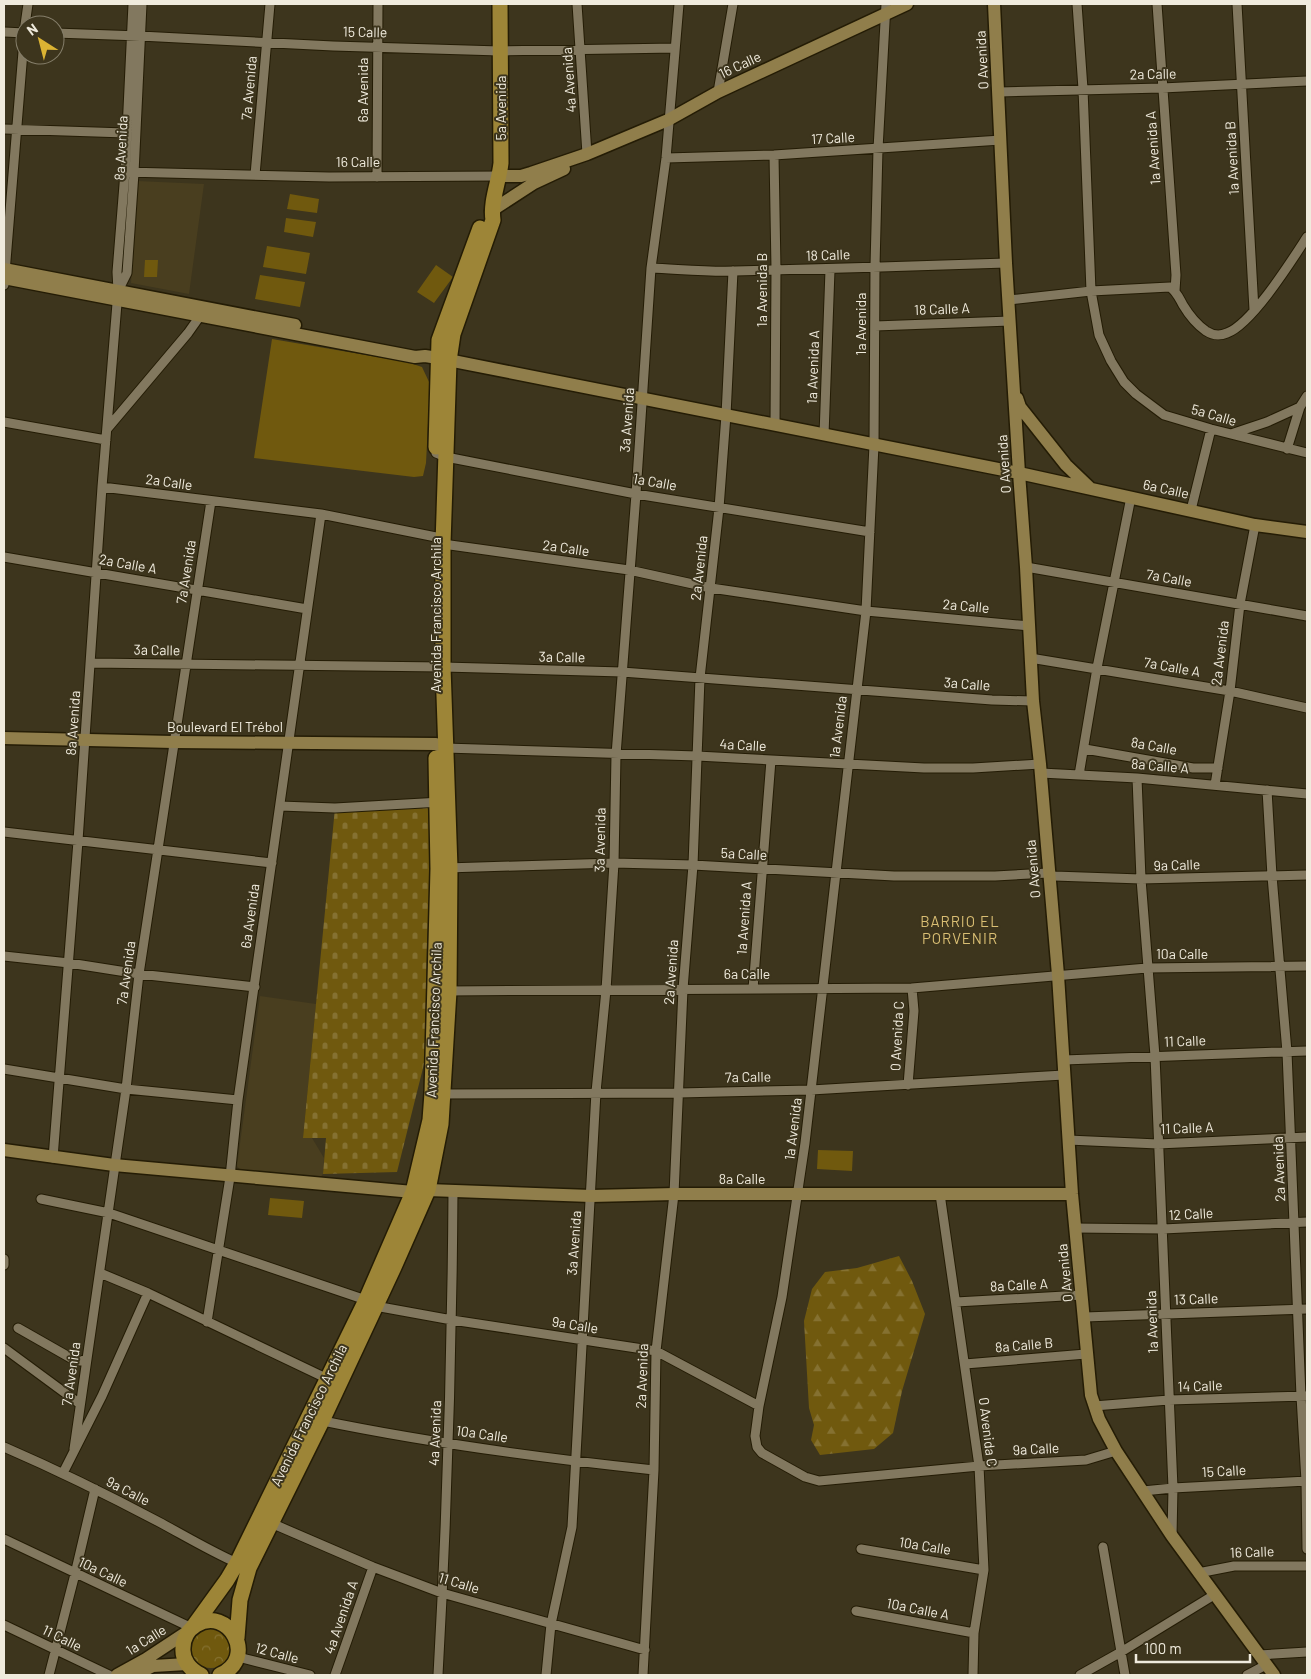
<svg xmlns="http://www.w3.org/2000/svg" width="1311" height="1679" font-family="Barlow,sans-serif">
	<style>
		.built { fill: #493e1f }
		.forest { fill: url(#forest-firs) }
		.cemetery { fill: url(#cemetery-stones) }
		.park { fill: url(#park-crowns) }
		.garden { fill: #70590e }
		.lines { fill: none; stroke-linecap: round; stroke-linejoin: round }
		.street-casing { stroke: #241c05; stroke-width: 11 }
		.secondary-casing { stroke: #241c05; stroke-width: 15 }
		.primary-casing { stroke: #241c05; stroke-width: 18 }
		.street { stroke: #82785f; stroke-width: 9 }
		.secondary { stroke: #907e4b; stroke-width: 12 }
		.primary { stroke: #9d8537; stroke-width: 15 }
		.labels { text-anchor: middle; stroke-width: 4; stroke-linejoin: round; paint-order: stroke }
		.street-label { font-size: 14px; fill: #f0ebdd; stroke: #3d351d }
		.neighbourhood-label { font-size: 15px; letter-spacing: 1px; fill: #d9be73; stroke: #3d351d }
	</style>
	<defs>
		<pattern id="forest-firs" width="22" height="20" patternUnits="userSpaceOnUse" patternTransform="scale(1.25)"><rect width="22" height="20" fill="#70590e"/><path d="M5 1l3.5 6h-7zM16 11l3.5 6h-7z" fill="#857131"/></pattern>
		<pattern id="cemetery-stones" width="16" height="16" patternUnits="userSpaceOnUse" patternTransform="scale(1.25)"><rect width="16" height="16" fill="#70590e"/><path d="M2 7V4a2 2 0 0 1 4 0v3zM10 15v-3a2 2 0 0 1 4 0v3z" fill="#857131"/></pattern>
		<pattern id="park-crowns" width="20" height="18" patternUnits="userSpaceOnUse" patternTransform="scale(1.25)"><rect width="20" height="18" fill="#70590e"/><path d="M2 6a3 3 0 1 1 6 0M12 15a3 3 0 1 1 6 0" fill="none" stroke="#857131"/></pattern>
	</defs>
	<rect width="100%" height="100%" fill="#3d351d"/>
	<!-- built -->
	<path class="built" d="M 137,181 L 204,184 L 189,294 L 131,283 Z
		M 260,996 L 316,1004 L 303,1138 L 312,1138 L 324,1158 L 323,1174 L 320,1178 L 243,1173 L 237,1166 Z"/>
	<!-- forest -->
	<path class="forest" d="M 899,1256 L 912,1281 L 925,1314 L 902,1391 L 893,1433 L 874,1449 L 820,1455 L 811,1440 L 814,1425 L 809,1408 L 804,1321 L 812,1289 L 825,1272 L 857,1268 Z"/>
	<!-- cemetery -->
	<path class="cemetery" d="M 437,801 L 427,940 L 425,1060 L 397,1172 L 323,1174 L 326,1138 L 303,1138 L 335,808 Z"/>
	<!-- park -->
	<path class="park" d="M191 1648a20 20 0 1 1 40 0a20 20 0 1 1-40 0Z"/>
	<!-- garden -->
	<path class="garden" d="M 290,194 L 319,199 L 317,213 L 287,209 Z
		M 286,218 L 316,222 L 313,237 L 284,232 Z
		M 267,246 L 310,253 L 306,274 L 263,267 Z
		M 145,260 L 158,260 L 157,277 L 144,277 Z
		M 436,265 L 453,277 L 434,303 L 417,292 Z
		M 260,275 L 305,282 L 300,307 L 255,299 Z
		M 272,339 L 407,362 L 422,367 L 430,384 L 426,463 L 423,476 L 414,477 L 254,458 Z
		M 818,1150 L 853,1151 L 852,1171 L 817,1169 Z
		M 270,1198 L 304,1201 L 302,1218 L 268,1215 Z"/>
	<g class="lines">
		<!-- street casing -->
		<g class="street-casing">
			<path id="street" d="M 577,4 L 587,154
				M 886,4 L 878,149 L 875,266 L 874,445 L 866,611 L 805,1143 L 782,1297 L 759,1406 L 755,1436 L 757,1447 L 762,1453 L 805,1477 L 819,1481 L 979,1466 L 1086,1460 L 1116,1451
				M 1077,4 L 1083,89 L 1091,291 L 1099,335 L 1111,361 L 1124,382 L 1136,394 L 1164,415 L 1211,429 L 1307,453
				M 1157,4 L 1176,275 L 1175,291
				M 1237,4 L 1254,310
				M 25,25 L 28,4
				M 4,32 L 25,33
				M 55,33 L 140,36 L 333,46 L 500,51 L 675,48
				M 718,92 L 733,4
				M 999,92 L 1162,88 L 1307,81
				M 4,129 L 126,133
				M 774,155 L 776,269 L 775,425
				M 666,158 L 774,155 L 1001,140
				M 125,172 L 329,177 L 500,176
				M 255,175 L 270,4
				M 377,177 L 378,4
				M 651,268 C 678,269 707,272 735,271 C 825,269 916,266 1006,263
				M 4,285 L 25,27
				M 119,289 L 127,273 L 134,173 L 142,4
				M 1009,300 L 1091,291 L 1170,287 C 1177,292 1179,298 1183,305 C 1189,315 1196,324 1206,331 C 1212,335 1220,336 1227,333 C 1252,324 1292,260 1307,237
				M 875,326 L 1010,321
				M 4,422 L 106,440
				M 107,429 L 188,333 L 200,316
				M 1231,434 L 1267,422 L 1300,407
				M 824,435 L 830,270
				M 1287,449 L 1300,407 L 1307,396
				M 436,453 L 446,457 L 636,494 L 870,532
				M 102,487 L 321,514 L 436,537 L 443,544 L 629,570 L 711,588 L 866,611 L 1030,626
				M 1191,510 L 1211,429
				M 4,557 L 307,609
				M 1026,567 L 1307,616
				M 1030,658 L 1230,691 L 1307,708
				M 90,663 L 443,667 L 622,672 L 992,700 L 1033,701
				M 445,748 L 697,756 L 924,768 L 973,768 L 1040,764
				M 1085,749 L 1193,768 L 1218,768
				M 1041,773 L 1137,778 L 1307,794
				M 1079,775 L 1097,668 L 1131,497
				M 1137,778 L 1141,879 L 1155,1056 L 1173,1488 L 1172,1536
				M 1215,785 L 1230,691 L 1240,604 L 1255,525
				M 1267,790 L 1272,876 L 1287,1052 L 1301,1396 L 1306,1481 L 1307,1549
				M 280,806 L 335,808 L 441,802
				M 4,832 L 272,863
				M 446,868 L 614,863 L 693,865 L 894,876 L 995,876 L 1048,873 L 1054,876 L 1141,879 L 1307,875
				M 4,956 L 69,963 L 139,974 L 255,987
				M 753,989 L 771,760
				M 446,991 L 912,988 L 1147,968 L 1307,966
				M 1064,1060 L 1307,1051
				M 4,1069 L 126,1089 L 238,1100
				M 908,1085 L 914,1011 L 912,988
				M 440,1094 L 679,1093 L 811,1090 L 1064,1075
				M 1068,1140 L 1158,1144 L 1307,1137
				M 53,1158 L 78,841 L 102,487 L 118,291 L 117,272 L 125,172 L 133,4
				M 940,1194 L 979,1466 L 984,1570 L 974,1633 L 973,1675
				M 41,1199 L 109,1213 L 366,1300 L 375,1306 L 452,1320 L 656,1351 L 759,1406
				M 1075,1228 L 1163,1229 L 1307,1222
				M 4,1259 L 4,1265
				M 100,1273 L 148,1293 L 330,1380
				M 956,1302 L 1082,1295
				M 1085,1317 L 1307,1309
				M 207,1322 L 230,1177 L 238,1100 L 321,514
				M 18,1328 L 76,1361 L 81,1361 L 87,1359
				M 4,1348 L 80,1404
				M 965,1364 L 1086,1354
				M 1094,1406 L 1169,1400 L 1307,1396
				M 318,1420 C 429,1443 541,1458 654,1470
				M 4,1447 C 57,1470 108,1495 159,1522 C 185,1536 210,1551 237,1563
				M 74,1449 L 126,1089 L 139,974 L 211,501
				M 63,1473 L 102,1396 L 148,1293
				M 1143,1491 L 1173,1488 L 1307,1481
				M 271,1523 L 373,1567 L 442,1593 L 645,1650
				M 4,1539 L 192,1628
				M 1103,1547 L 1125,1675
				M 861,1549 L 984,1570
				M 1198,1573 L 1234,1566 L 1307,1566
				M 856,1611 L 974,1633
				M 4,1625 L 109,1675
				M 1259,1655 L 1307,1652
				M 238,1657 L 310,1675
				M 49,1675 L 75,1574 L 95,1489
				M 335,1675 L 373,1567
				M 438,1675 C 447,1514 452,1353 453,1191
				M 546,1675 L 551,1624 L 572,1527 L 596,1092 L 606,990 L 614,863 L 616,755 L 636,494 L 651,268 L 666,158 L 679,4
				M 643,1675 L 654,1470 L 656,1351 L 674,1194 L 683,989 L 693,865 L 700,678 L 719,508 L 726,415 L 733,271
				M 1080,1675 L 1121,1652 L 1214,1595
				M 1247,1675 L 1266,1665"/>
		</g>
		<!-- secondary casing -->
		<g class="secondary-casing">
			<path id="secondary" d="M 994,4 L 1006,263 L 1019,473 L 1026,567 L 1033,701 L 1040,764 L 1058,975 L 1072,1194 L 1091,1395 L 1099,1419 L 1116,1451 L 1172,1536 L 1274,1675
				M 500,176 L 521,176 L 531,173 L 587,154 L 668,120 L 718,92 L 907,4
				M 491,211 L 534,183 L 564,169
				M 4,269 L 295,325
				M 4,278 L 415,357 L 425,356 L 438,358 L 1019,473 L 1255,525 L 1307,532
				M 1017,398 L 1020,407 L 1066,465 L 1090,488
				M 4,738 L 173,742 L 436,744 L 445,748
				M 4,1150 L 114,1165 L 413,1192 L 428,1190 L 591,1196 L 674,1194 L 1072,1194
				M 117,1675 L 146,1659 L 190,1630
				M 135,1675 L 153,1666 L 187,1664"/>
		</g>
		<!-- primary casing -->
		<g class="primary-casing">
			<path id="primary" d="M 436,447 L 439,340 L 480,228
				M 193,1627 L 227,1580 L 237,1563 L 366,1300 L 413,1192 L 430,1120 L 432,1093 L 438,869 L 436,758
				M 237,1638 L 240,1600 L 249,1568 L 322,1421 L 394,1267 L 428,1190 L 441,1124 L 449,991 L 450,868 L 443,667 L 443,544 L 449,361 L 453,334 L 493,220 C 490,202 499,182 501,163 L 500,4
				M 201,1675 C 190,1670 182,1660 183,1648 C 183,1639 188,1630 196,1625 C 228,1605 259,1658 220,1675"/>
		</g>
		<!-- street -->
		<use href="#street" class="street"/>
		<!-- secondary -->
		<use href="#secondary" class="secondary"/>
		<!-- primary -->
		<use href="#primary" class="primary"/>
	</g>
	<g class="labels">
		<!-- street labels -->
		<g class="street-label">
			<text transform="translate(365 32) rotate(1)" y="5">15 Calle</text>
			<text transform="translate(982 60) rotate(-93)" y="5">0 Avenida</text>
			<text transform="translate(740 65) rotate(-25)" y="5">16 Calle</text>
			<text transform="translate(1153 74) rotate(-1)" y="5">2a Calle</text>
			<text transform="translate(569 80) rotate(-94)" y="5">4a Avenida</text>
			<text transform="translate(249 88) rotate(-85)" y="5">7a Avenida</text>
			<text transform="translate(363 90) rotate(-90)" y="5">6a Avenida</text>
			<text transform="translate(501 108) rotate(-90)" y="5">5a Avenida</text>
			<text transform="translate(833 138) rotate(-3)" y="5">17 Calle</text>
			<text transform="translate(121 148) rotate(-87)" y="5">8a Avenida</text>
			<text transform="translate(1153 148) rotate(-94)" y="5">1a Avenida A</text>
			<text transform="translate(1232 158) rotate(-93)" y="5">1a Avenida B</text>
			<text x="358" y="167">16 Calle</text>
			<text transform="translate(828 255) rotate(-2)" y="5">18 Calle</text>
			<text transform="translate(762 290) rotate(-90)" y="5">1a Avenida B</text>
			<text transform="translate(942 309) rotate(-2)" y="5">18 Calle A</text>
			<text transform="translate(861 324) rotate(-90)" y="5">1a Avenida</text>
			<text transform="translate(813 367) rotate(-88)" y="5">1a Avenida A</text>
			<text transform="translate(1214 415) rotate(16)" y="5">5a Calle</text>
			<text transform="translate(627 420) rotate(-86)" y="5">3a Avenida</text>
			<text transform="translate(1004 464) rotate(-94)" y="5">0 Avenida</text>
			<text transform="translate(169 482) rotate(8)" y="5">2a Calle</text>
			<text transform="translate(655 482) rotate(10)" y="5">1a Calle</text>
			<text transform="translate(1166 489) rotate(12)" y="5">6a Calle</text>
			<text transform="translate(566 548) rotate(8)" y="5">2a Calle</text>
			<text transform="translate(128 564) rotate(10)" y="5">2a Calle A</text>
			<text transform="translate(699 568) rotate(-84)" y="5">2a Avenida</text>
			<text transform="translate(186 572) rotate(-81)" y="5">7a Avenida</text>
			<text transform="translate(1169 578) rotate(10)" y="5">7a Calle</text>
			<text transform="translate(966 606) rotate(5)" y="5">2a Calle</text>
			<text transform="translate(436 615) rotate(-90)" y="5">Avenida Francisco Archila</text>
			<text transform="translate(157 650) rotate(1)" y="5">3a Calle</text>
			<text transform="translate(1220 653) rotate(-83)" y="5">2a Avenida</text>
			<text transform="translate(562 657) rotate(1)" y="5">3a Calle</text>
			<text transform="translate(1172 667) rotate(10)" y="5">7a Calle A</text>
			<text transform="translate(967 684) rotate(4)" y="5">3a Calle</text>
			<text transform="translate(73 723) rotate(-86)" y="5">8a Avenida</text>
			<text x="225" y="732">Boulevard El Trébol</text>
			<text transform="translate(838 727) rotate(-83)" y="5">1a Avenida</text>
			<text transform="translate(743 745) rotate(3)" y="5">4a Calle</text>
			<text transform="translate(1154 746) rotate(10)" y="5">8a Calle</text>
			<text transform="translate(1160 766) rotate(5)" y="5">8a Calle A</text>
			<text transform="translate(600 840) rotate(-89)" y="5">3a Avenida</text>
			<text transform="translate(744 854) rotate(3)" y="5">5a Calle</text>
			<text transform="translate(1177 865) rotate(-2)" y="5">9a Calle</text>
			<text transform="translate(1033 869) rotate(-95)" y="5">0 Avenida</text>
			<text transform="translate(250 916) rotate(-82)" y="5">6a Avenida</text>
			<text transform="translate(744 918) rotate(-86)" y="5">1a Avenida A</text>
			<text x="1182" y="959">10a Calle</text>
			<text transform="translate(671 972) rotate(-86)" y="5">2a Avenida</text>
			<text transform="translate(126 973) rotate(-82)" y="5">7a Avenida</text>
			<text x="747" y="979">6a Calle</text>
			<text transform="translate(434 1020) rotate(-88)" y="5">Avenida Francisco Archila</text>
			<text transform="translate(897 1036) rotate(-87)" y="5">0 Avenida C</text>
			<text transform="translate(1185 1041) rotate(-2)" y="5">11 Calle</text>
			<text transform="translate(748 1077) rotate(-1)" y="5">7a Calle</text>
			<text transform="translate(1187 1128) rotate(-2)" y="5">11 Calle A</text>
			<text transform="translate(793 1129) rotate(-83)" y="5">1a Avenida</text>
			<text transform="translate(1279 1169) rotate(-92)" y="5">2a Avenida</text>
			<text x="742" y="1184">8a Calle</text>
			<text transform="translate(1191 1214) rotate(-3)" y="5">12 Calle</text>
			<text transform="translate(574 1243) rotate(-86)" y="5">3a Avenida</text>
			<text transform="translate(1065 1273) rotate(-96)" y="5">0 Avenida</text>
			<text transform="translate(1019 1285) rotate(-3)" y="5">8a Calle A</text>
			<text transform="translate(1196 1299) rotate(-2)" y="5">13 Calle</text>
			<text transform="translate(1152 1322) rotate(-92)" y="5">1a Avenida</text>
			<text transform="translate(575 1325) rotate(9)" y="5">9a Calle</text>
			<text transform="translate(1024 1345) rotate(-5)" y="5">8a Calle B</text>
			<text transform="translate(71 1374) rotate(-82)" y="5">7a Avenida</text>
			<text transform="translate(642 1376) rotate(-88)" y="5">2a Avenida</text>
			<text transform="translate(1200 1386) rotate(-2)" y="5">14 Calle</text>
			<text transform="translate(309 1415) rotate(-64)" y="5">Avenida Francisco Archila</text>
			<text transform="translate(988 1432) rotate(83)" y="5">0 Avenida C</text>
			<text transform="translate(435 1433) rotate(-88)" y="5">4a Avenida</text>
			<text transform="translate(482 1434) rotate(8)" y="5">10a Calle</text>
			<text transform="translate(1036 1449) rotate(-3)" y="5">9a Calle</text>
			<text transform="translate(1224 1471) rotate(-3)" y="5">15 Calle</text>
			<text transform="translate(128 1491) rotate(27)" y="5">9a Calle</text>
			<text transform="translate(925 1546) rotate(9)" y="5">10a Calle</text>
			<text transform="translate(1252 1552) rotate(-2)" y="5">16 Calle</text>
			<text transform="translate(103 1572) rotate(25)" y="5">10a Calle</text>
			<text transform="translate(459 1583) rotate(17)" y="5">11 Calle</text>
			<text transform="translate(918 1609) rotate(11)" y="5">10a Calle A</text>
			<text transform="translate(341 1617) rotate(-71)" y="5">4a Avenida A</text>
			<text transform="translate(62 1638) rotate(26)" y="5">11 Calle</text>
			<text transform="translate(146 1640) rotate(-32)" y="5">1a Calle</text>
			<text transform="translate(277 1653) rotate(15)" y="5">12 Calle</text>
		</g>
		<!-- neighbourhood labels -->
		<g class="neighbourhood-label">
			<text x="960" y="927">BARRIO EL<tspan x="960" dy="17">PORVENIR</tspan></text>
		</g>
	</g>
	<!-- border -->
	<rect width="1311" height="1679" fill="none" stroke="#f0ebdd" stroke-width="10"/>
	<!-- north arrow -->
	<g transform="translate(40 40) rotate(324)"><circle r="24" fill="#3d351d" stroke="#857e6a"/>
	<path d="M0-4L9 19L0 12L-9 19Z" fill="#dbb333"/>
	<text y="-8" font-size="14" font-weight="bold" text-anchor="middle" fill="#f0ebdd">N</text>
	</g>
	<!-- scale -->
	<path d="M1136 1654v8h114v-8" fill="none" stroke="#f0ebdd" stroke-width="2.5"/>
	<text x="1144" y="1654" font-size="15" fill="#f0ebdd" stroke="#3d351d" stroke-width="4" paint-order="stroke">100 m</text>
</svg>
